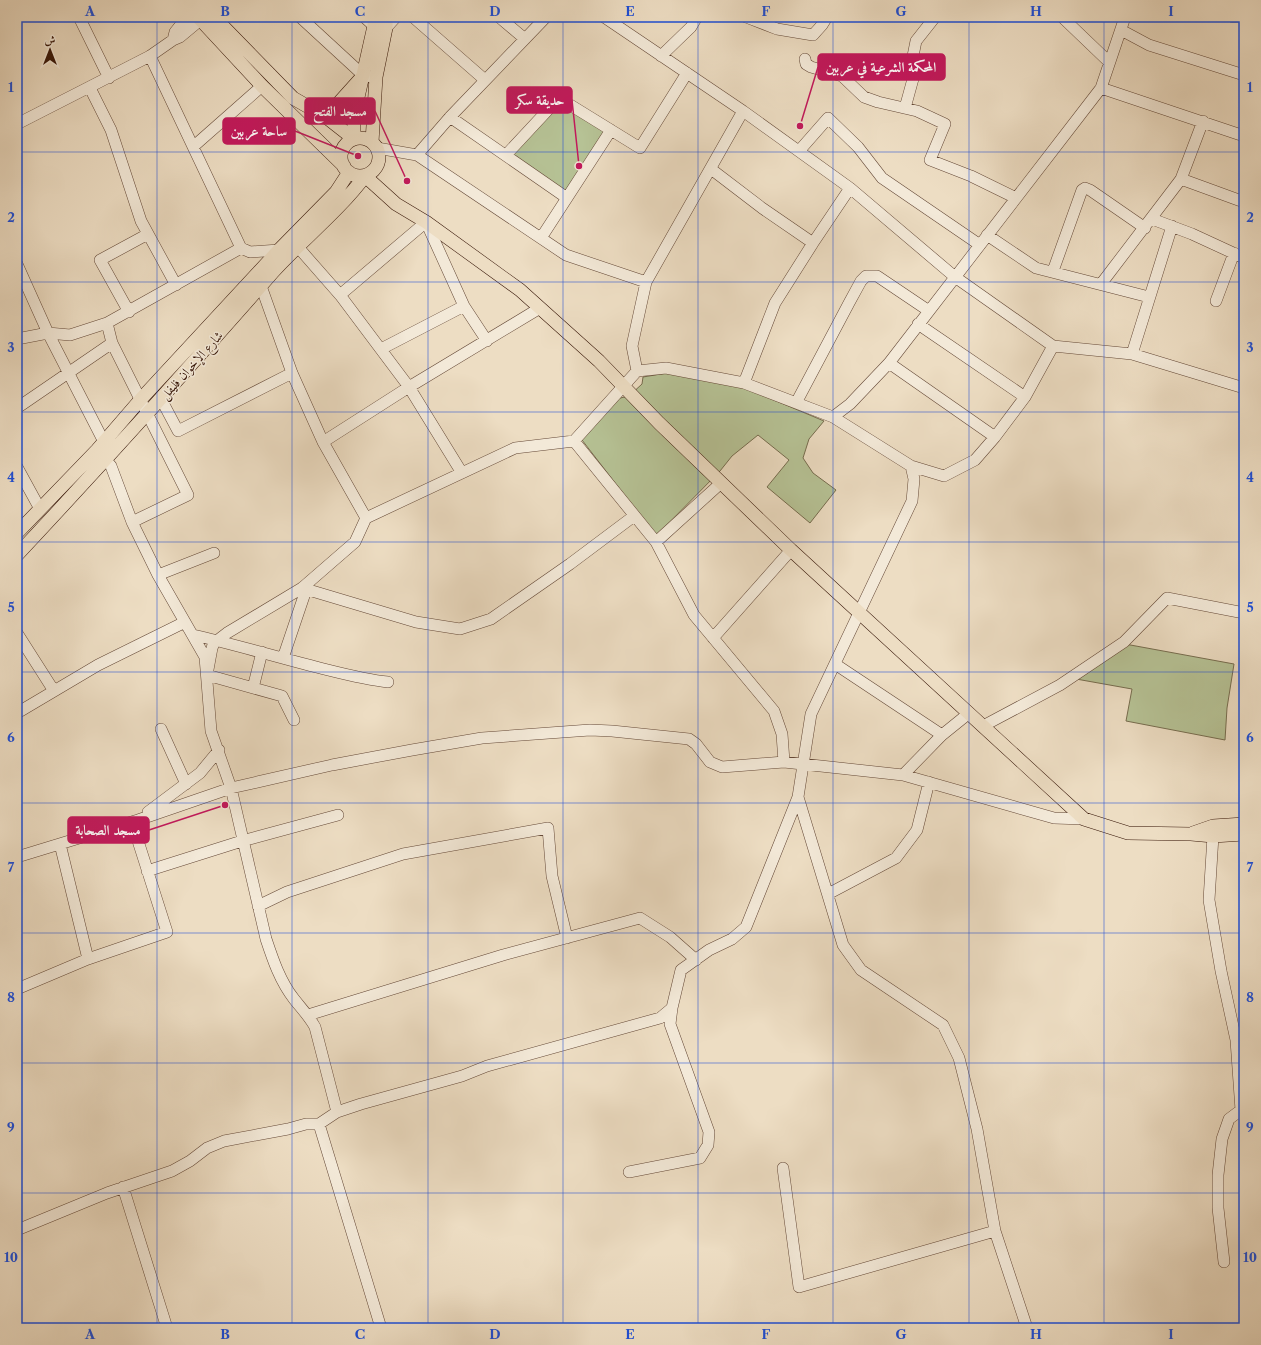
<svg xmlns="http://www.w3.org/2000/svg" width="1261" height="1345" font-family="'Libre Caslon Text',Amiri,serif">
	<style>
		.green { fill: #b6c295; stroke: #766c4e }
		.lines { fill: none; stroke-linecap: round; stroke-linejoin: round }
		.minor-casing { stroke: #644837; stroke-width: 12 }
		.major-casing { stroke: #371608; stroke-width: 14 }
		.minor { stroke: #f3e9d8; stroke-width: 11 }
		.major { stroke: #edddc3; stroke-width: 13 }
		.grid { fill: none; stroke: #1d4ed8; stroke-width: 1; stroke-opacity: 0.55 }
		.labels { text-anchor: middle; stroke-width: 3; stroke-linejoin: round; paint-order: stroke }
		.street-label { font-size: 13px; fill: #371608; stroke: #f3e9d8 }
		.leader { fill: none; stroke: #c2185b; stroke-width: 1.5 }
		.callout-dot { fill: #c2185b; stroke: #f3e9d8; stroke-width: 1.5 }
		.callout { fill: #c2185b; stroke: #c2185b; stroke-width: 1.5 }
		.callout-label { font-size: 14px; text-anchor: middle; font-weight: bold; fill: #fff }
		.neatline { fill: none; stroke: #1d4ed8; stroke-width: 1.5 }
		.grid-label { font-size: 13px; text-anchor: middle; font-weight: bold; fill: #1d4ed8 }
	</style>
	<rect width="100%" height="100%" fill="#edddc3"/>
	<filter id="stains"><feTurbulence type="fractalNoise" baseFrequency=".005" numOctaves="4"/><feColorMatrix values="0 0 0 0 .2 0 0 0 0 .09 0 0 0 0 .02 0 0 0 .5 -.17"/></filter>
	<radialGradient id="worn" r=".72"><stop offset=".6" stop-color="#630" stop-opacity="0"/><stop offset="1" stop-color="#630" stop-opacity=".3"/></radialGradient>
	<!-- green -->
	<path class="green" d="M 560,101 L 607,130 L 566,193 L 511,155 Z
		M 667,373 L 743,387 L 824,421 L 809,439 L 803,458 L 813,473 L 836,490 L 810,523 L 767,487 L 789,460 L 758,435 L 732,456 L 720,471 L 656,536 L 582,440 L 616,399 L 629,396 L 642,384 L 643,377 Z
		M 1125,644 L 1234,664 L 1227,708 L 1225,740 L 1126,721 L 1132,689 L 1076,679 Z"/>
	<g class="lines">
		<!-- minor casing -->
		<g class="minor-casing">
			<path id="minor" d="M 79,17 L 109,78
				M 300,17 L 363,75 L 371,77
				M 364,17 L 374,26
				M 413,17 L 485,80
				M 499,17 L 525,39
				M 604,17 L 743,111 L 850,188 L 955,277 L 1053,346 L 1132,354 L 1244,388
				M 746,17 L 777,29 L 813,35 L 822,25 L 827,17
				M 1062,17 L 1109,62
				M 1233,17 L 1235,17
				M 386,28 L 396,17
				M 1121,30 L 1149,45 L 1244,75
				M 173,40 L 175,32 L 187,17
				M 150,56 L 241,248
				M 661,56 L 691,27 L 697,17
				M 805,59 L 806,64 L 811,67 L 842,76 L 864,97 L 878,102 L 917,111 L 945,124 L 930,160 L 971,176 L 1016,198
				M 90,88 L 111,130 L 141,221 L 176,285
				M 1101,88 L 1244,136
				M 905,108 L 916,68 L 913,56 L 916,41 L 935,17
				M 450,117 L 567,198
				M 17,124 L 150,56 L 173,40 L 180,37 L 204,17
				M 194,146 L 262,86
				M 377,148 L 417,155 L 450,117 L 546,17
				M 799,151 L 828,118 L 858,147 L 882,178 L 980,245
				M 417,155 L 566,255 L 646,282
				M 506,155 L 559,98 L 640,148 L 687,73
				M 711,169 L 762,208 L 813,243
				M 1181,179 L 1244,202
				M 1152,219 L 1192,234 L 1244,258
				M 987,235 L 1036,268 L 1149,297
				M 541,238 L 611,130
				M 297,246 L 340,295 L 409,387 L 462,473
				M 17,264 L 48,333 L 104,442
				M 1053,271 L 1082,190 L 1085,188 L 1090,190 L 1145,228
				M 1101,284 L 1181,179 L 1203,121
				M 261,286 L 292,373 L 323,442 L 366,518
				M 340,295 L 426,222 L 464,306 L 487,341
				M 1216,301 L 1234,253
				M 129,312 L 100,260 L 148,234
				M 107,323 L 112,343 L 188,495 L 132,522
				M 918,324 L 1025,397
				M 17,339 L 48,333 L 70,335 L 107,323 L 241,248 L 250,252 L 279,250
				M 381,349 L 464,306
				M 1132,354 L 1172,226
				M 889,363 L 995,437
				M 637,371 L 632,346 L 646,282 L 743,111
				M 744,383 L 775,303 L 813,243 L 850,188
				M 161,399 L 178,431 L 292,373
				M 796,403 L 849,303 L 861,281 L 866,276 L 877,276 L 929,311
				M 17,408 L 112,343
				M 833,417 L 850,404 L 889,363 L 1101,88 L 1125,17
				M 574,441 L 656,542 L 694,615 L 774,711 L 782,734 L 784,762
				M 323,442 L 409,387 L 540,308
				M 100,453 L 111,466 L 132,522 L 158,575 L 205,657 L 211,731 L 231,788 L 266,939 C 273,960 280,981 294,999 C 301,1008 309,1016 315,1027 L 337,1112
				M 911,466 L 944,476 L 975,460 L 995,437 L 1025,397 L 1053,346
				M 17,467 L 40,509
				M 656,542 L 721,483
				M 158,575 L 214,553
				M 302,588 L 416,622 L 460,629 L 491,619 L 570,564 L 634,516
				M 17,633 L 54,691
				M 193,635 C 238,645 283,659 328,670 C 348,675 368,680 388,682
				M 713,638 L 791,550
				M 283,658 L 306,590
				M 835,664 L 942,735
				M 207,675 L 212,648 L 214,643 L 227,633 L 302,588 L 355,542 L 366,518 L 515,448 L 574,441 L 637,371 L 666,368 L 744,383 L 833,417 L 911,466 L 914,479 L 912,501 L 811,714 L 798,797 L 843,945 L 861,970 L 943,1025 L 959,1058 L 977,1129 L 995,1231 L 1027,1328
				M 207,675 L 282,696 L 294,720
				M 253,688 L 262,652
				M 17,713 L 98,665 L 185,622
				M 983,726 L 1060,685 L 1124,642 L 1167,598 L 1244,613
				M 161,729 L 186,784
				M 903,775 L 942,735 L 968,714
				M 148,812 L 200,773 L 219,750
				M 1213,836 L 1209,900 L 1221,971 L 1236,1040 L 1241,1110 L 1244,1110
				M 60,844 L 88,959 L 167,932 L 132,822
				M 17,857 L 138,820 L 231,788 L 332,765 L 412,750 L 482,738 L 590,730 L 612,731 L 689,739 L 696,744 L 710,762 L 722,767 L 784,762 L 903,775 L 1054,818 L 1084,819
				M 147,871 L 242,841 L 338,815
				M 828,894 L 896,858 L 917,830 L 929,782
				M 258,906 L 287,892 L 403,854 L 548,828 L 552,876 L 567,938
				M 17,989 L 88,959
				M 308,1015 L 503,955 L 640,918 L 670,937 L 696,960
				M 319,1124 L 381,1328
				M 783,1168 L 799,1287 L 995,1231
				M 629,1172 L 700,1158 L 708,1145 L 709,1132 L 670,1024 L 672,1008
				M 123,1187 L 167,1328
				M 17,1230 L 107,1193 L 172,1171 L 190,1161 L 207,1148 L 224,1141 L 288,1129 L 306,1124 L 319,1124 L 337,1112 L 361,1104 L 462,1076 L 487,1066 L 660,1018 L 672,1008 L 681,970 L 709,950 L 732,939 L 746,927 L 798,797
				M 1224,1262 L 1218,1208 L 1218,1175 L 1222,1139 L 1229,1119 L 1241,1110"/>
		</g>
		<!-- major casing -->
		<g class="major-casing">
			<path id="major" d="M 198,17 L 262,86 L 344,166
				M 214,17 L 293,98 L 326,117 L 354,139
				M 326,117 L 362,77
				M341 157a19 19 0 1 1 38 0a19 19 0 1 1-38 0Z
				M 354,139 L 354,115 L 374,26 L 374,17
				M 372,142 L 376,77 L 386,28 L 386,17
				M 17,533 L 97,450 L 141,399 L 279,250 L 336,192 L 349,172
				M 17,555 C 104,462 189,368 273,272 C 302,240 339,211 365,176 L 396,204 L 426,222 L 520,290 L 599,361 L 659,423 L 791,550 L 1084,819 L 1128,833 L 1191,834 L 1213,836 L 1244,834
				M 1193,833 L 1213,826 L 1244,824"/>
		</g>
		<!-- minor -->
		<use href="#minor" class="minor"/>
		<!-- major -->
		<use href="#major" class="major"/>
	</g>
	<!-- grid -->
	<path class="grid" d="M 157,17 L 157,1328M 292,17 L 292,1328M 428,17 L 428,1328M 563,17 L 563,1328M 698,17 L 698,1328M 833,17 L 833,1328M 969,17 L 969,1328M 1104,17 L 1104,1328M 17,152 L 1244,152M 17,282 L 1244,282M 17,412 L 1244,412M 17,542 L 1244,542M 17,672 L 1244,672M 17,803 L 1244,803M 17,933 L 1244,933M 17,1063 L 1244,1063M 17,1193 L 1244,1193"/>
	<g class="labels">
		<!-- street labels -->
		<g class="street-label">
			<text transform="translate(191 365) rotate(-48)" y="5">شارع الإخوان فليفل</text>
		</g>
	</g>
	<!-- callouts -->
	<path class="leader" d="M800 126L818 67M579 166L572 100M407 181L375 111M358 156L295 131M225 805L149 830"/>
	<g class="callout-dot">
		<circle cx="800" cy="126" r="4"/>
		<circle cx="579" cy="166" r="4"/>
		<circle cx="407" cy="181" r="4"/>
		<circle cx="358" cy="156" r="4"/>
		<circle cx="225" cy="805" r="4"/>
	</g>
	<g class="callout">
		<rect x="818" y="54" width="127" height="26" rx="4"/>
		<rect x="507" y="87" width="65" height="26" rx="4"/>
		<rect x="305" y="98" width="70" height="26" rx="4"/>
		<rect x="223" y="118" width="72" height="26" rx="4"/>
		<rect x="68" y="817" width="81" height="26" rx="4"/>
	</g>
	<g class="callout-label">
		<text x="881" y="72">المحكمة الشرعية في عربين</text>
		<text x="540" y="105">حديقة سكر</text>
		<text x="340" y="116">مسجد الفتح</text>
		<text x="259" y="136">ساحة عربين</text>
		<text x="108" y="835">مسجد الصحابة</text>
	</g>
	<!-- margin -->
	<rect width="1261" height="1345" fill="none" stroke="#edddc3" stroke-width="44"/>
	<!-- north arrow -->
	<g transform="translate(50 50)" stroke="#f3e9d8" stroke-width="3" paint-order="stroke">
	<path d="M0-3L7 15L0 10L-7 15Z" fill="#371608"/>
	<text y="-6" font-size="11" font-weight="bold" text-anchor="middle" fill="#371608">ش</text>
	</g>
	<rect x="22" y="22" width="1217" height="1301" class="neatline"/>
	<g class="grid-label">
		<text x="90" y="16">A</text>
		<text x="225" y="16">B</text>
		<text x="360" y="16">C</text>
		<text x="495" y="16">D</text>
		<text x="630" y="16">E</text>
		<text x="766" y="16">F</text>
		<text x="901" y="16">G</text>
		<text x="1036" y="16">H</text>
		<text x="1171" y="16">I</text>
		<text x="11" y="92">1</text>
		<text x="1250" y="92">1</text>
		<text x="11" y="222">2</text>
		<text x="1250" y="222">2</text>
		<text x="11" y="352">3</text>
		<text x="1250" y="352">3</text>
		<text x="11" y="482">4</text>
		<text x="1250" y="482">4</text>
		<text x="11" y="612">5</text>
		<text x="1250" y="612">5</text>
		<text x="11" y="742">6</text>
		<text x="1250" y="742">6</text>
		<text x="11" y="872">7</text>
		<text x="1250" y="872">7</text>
		<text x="11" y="1002">8</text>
		<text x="1250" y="1002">8</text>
		<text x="11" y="1132">9</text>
		<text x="1250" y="1132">9</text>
		<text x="11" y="1262">10</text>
		<text x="1250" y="1262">10</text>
		<text x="90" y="1339">A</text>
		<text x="225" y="1339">B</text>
		<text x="360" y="1339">C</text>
		<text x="495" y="1339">D</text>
		<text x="630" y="1339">E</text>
		<text x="766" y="1339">F</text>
		<text x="901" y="1339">G</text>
		<text x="1036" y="1339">H</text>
		<text x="1171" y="1339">I</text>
	</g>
	<rect width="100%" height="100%" filter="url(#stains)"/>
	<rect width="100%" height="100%" fill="url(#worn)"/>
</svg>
